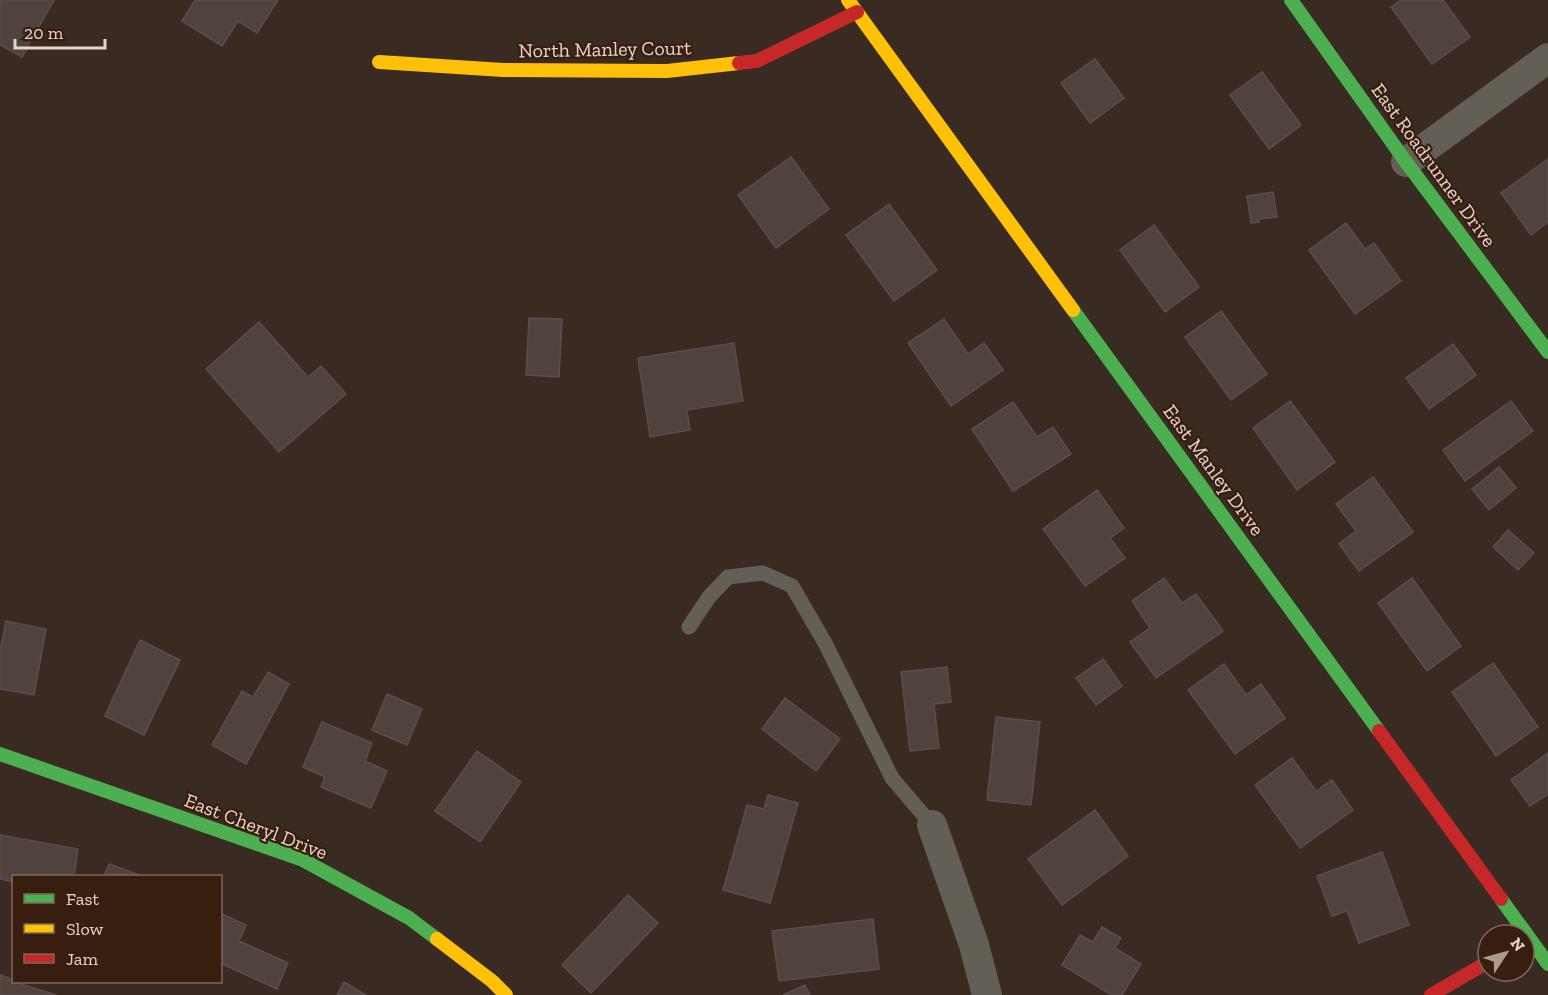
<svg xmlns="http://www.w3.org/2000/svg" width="1548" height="995" font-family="'Zilla Slab',serif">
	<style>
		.building { fill: #50423e; stroke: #5b4e4a; stroke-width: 1.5 }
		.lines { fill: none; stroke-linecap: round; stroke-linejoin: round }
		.lane { stroke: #645f56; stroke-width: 15 }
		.street { stroke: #645f56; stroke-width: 30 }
		.fast { stroke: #4caf50; stroke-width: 14 }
		.slow { stroke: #ffc107; stroke-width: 14 }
		.jam { stroke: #c62828; stroke-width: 14 }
		.labels { text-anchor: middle; stroke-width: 4.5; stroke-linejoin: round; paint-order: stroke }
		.street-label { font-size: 20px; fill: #e7d5cb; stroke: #381e0e }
	</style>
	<rect width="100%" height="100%" fill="#392b22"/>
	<!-- building -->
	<path class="building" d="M 0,0 L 54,0 L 22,57 L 0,45 Z
		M 195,0 L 278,0 L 257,33 L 238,21 L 222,46 L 182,21 Z
		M 1401,0 L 1443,0 L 1470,37 L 1432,64 L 1391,7 Z
		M 1095,59 L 1124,98 L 1090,123 L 1061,83 Z
		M 1262,72 L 1301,125 L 1269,149 L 1230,95 Z
		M 791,157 L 829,209 L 776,248 L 738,195 Z
		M 1548,159 L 1548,222 L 1531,235 L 1501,193 Z
		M 1273,192 L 1277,217 L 1259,219 L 1259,222 L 1251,223 L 1247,196 Z
		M 889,204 L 937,270 L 894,301 L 846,235 Z
		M 1346,223 L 1365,249 L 1374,243 L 1401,281 L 1355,314 L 1309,250 Z
		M 1154,225 L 1199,287 L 1165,312 L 1120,250 Z
		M 1221,311 L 1267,374 L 1231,400 L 1185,337 Z
		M 529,318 L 562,319 L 559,377 L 526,375 Z
		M 944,319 L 968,354 L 984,343 L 1003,370 L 951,406 L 908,343 Z
		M 259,322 L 308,377 L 321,366 L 346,394 L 279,452 L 206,369 Z
		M 734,343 L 743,401 L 687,410 L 690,430 L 650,437 L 638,358 Z
		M 1453,344 L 1476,375 L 1429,409 L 1406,378 Z
		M 1290,401 L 1335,462 L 1297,490 L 1253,428 Z
		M 1511,401 L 1533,431 L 1465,481 L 1443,450 Z
		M 1013,402 L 1037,437 L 1053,427 L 1071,454 L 1013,491 L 972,429 Z
		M 1499,467 L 1516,488 L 1489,510 L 1472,489 Z
		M 1373,477 L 1413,532 L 1359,571 L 1339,544 L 1356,531 L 1336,504 Z
		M 1097,490 L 1124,528 L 1110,538 L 1125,558 L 1085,586 L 1043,529 Z
		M 1508,530 L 1534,553 L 1518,570 L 1493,547 Z
		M 1164,578 L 1182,603 L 1196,594 L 1223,631 L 1156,678 L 1130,642 L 1150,628 L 1132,601 Z
		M 1412,578 L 1461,646 L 1427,671 L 1378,603 Z
		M 6,621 L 46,629 L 34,695 L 0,689 L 0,651 Z
		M 140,640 L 180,660 L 144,735 L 105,716 Z
		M 1103,659 L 1122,686 L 1096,705 L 1076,678 Z
		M 1493,663 L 1538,727 L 1496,756 L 1452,692 Z
		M 1224,664 L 1246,695 L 1261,684 L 1285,718 L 1235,754 L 1188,690 Z
		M 947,667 L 951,702 L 934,704 L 939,748 L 910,751 L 901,672 Z
		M 268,672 L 289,684 L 246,764 L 212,745 L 242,691 L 253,697 Z
		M 387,694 L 422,709 L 407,745 L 372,730 Z
		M 785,698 L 840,739 L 816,771 L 762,729 Z
		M 996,717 L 1040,722 L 1031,805 L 987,800 Z
		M 322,722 L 372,743 L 365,761 L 387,771 L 371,808 L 321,787 L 325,777 L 303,767 Z
		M 477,751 L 521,782 L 480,842 L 435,811 Z
		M 1548,753 L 1548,794 L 1530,806 L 1511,780 Z
		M 1292,758 L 1316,791 L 1332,780 L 1353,810 L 1300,848 L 1255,785 Z
		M 768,795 L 798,803 L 770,903 L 723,890 L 747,805 L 764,809 Z
		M 1095,810 L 1128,856 L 1062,905 L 1028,859 Z
		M 0,835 L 78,849 L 74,876 L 14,876 L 14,882 L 0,879 Z
		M 1382,852 L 1409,925 L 1359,943 L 1347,911 L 1332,916 L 1317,876 Z
		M 109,864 L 142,876 L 104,876 Z
		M 628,895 L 658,923 L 591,993 L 562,965 Z
		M 222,914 L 246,925 L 239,941 L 288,963 L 277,989 L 220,963 L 220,917 Z
		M 873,919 L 879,969 L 779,981 L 772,931 Z
		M 1102,927 L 1121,938 L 1115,948 L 1141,964 L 1122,995 L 1112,995 L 1062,965 L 1080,935 L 1093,942 Z
		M 0,975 L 14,980 L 14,982 L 56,995 L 0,995 Z
		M 344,982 L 366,995 L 337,995 Z
		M 805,985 L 810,995 L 783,995 Z"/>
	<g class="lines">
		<!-- lane -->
		<path class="lane" d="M 689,627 L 709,597 L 728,577 L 763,573 L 792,586 L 825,643 L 892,778 L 932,825"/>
		<!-- street -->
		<path class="street" d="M 1406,162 L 1548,58
			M 932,825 L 974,945 L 987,995"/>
		<!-- fast -->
		<path class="fast" d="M 1291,0 L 1406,162 L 1548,352
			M 1073,310 L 1379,731
			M 0,754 L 303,860 L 409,918 L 437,939
			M 1501,899 L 1548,964"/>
		<!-- slow -->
		<path class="slow" d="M 848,0 L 1073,310
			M 379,62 L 503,70 L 667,71 L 739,63
			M 437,939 L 492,981 L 506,995"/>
		<!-- jam -->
		<path class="jam" d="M 739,63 L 757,61 L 857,12
			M 1379,731 L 1501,899
			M 1431,995 L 1488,962"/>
	</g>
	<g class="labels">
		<!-- street labels -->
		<g class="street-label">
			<text transform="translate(605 49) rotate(-1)" y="7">North Manley Court</text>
			<text transform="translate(1434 165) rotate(54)" y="7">East Roadrunner Drive</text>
			<text transform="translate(1214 470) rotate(54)" y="7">East Manley Drive</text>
			<text transform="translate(256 826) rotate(21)" y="7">East Cheryl Drive</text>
		</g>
	</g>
	<!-- legend -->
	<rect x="12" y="875" width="210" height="108" fill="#381e0e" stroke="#7e675a" stroke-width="1.5"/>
	<rect x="24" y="894" width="30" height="9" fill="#4caf50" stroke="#7e675a" stroke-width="1.5"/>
	<text x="66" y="905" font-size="18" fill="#e7d5cb">Fast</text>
	<rect x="24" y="924" width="30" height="9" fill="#ffc107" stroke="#7e675a" stroke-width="1.5"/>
	<text x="66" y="935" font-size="18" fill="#e7d5cb">Slow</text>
	<rect x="24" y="954" width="30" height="9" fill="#c62828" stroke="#7e675a" stroke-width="1.5"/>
	<text x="66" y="965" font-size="18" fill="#e7d5cb">Jam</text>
	<!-- north arrow -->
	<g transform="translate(1506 953) rotate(54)"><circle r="28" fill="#381e0e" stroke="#7e675a" stroke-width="1.5"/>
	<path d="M0-4.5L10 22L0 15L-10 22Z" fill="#aa9a90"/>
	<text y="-9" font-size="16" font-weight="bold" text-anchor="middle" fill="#e7d5cb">N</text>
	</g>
	<!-- scale -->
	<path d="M15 39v9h90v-9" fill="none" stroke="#e7d5cb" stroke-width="3"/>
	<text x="24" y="39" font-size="18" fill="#e7d5cb" stroke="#381e0e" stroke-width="4.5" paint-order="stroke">20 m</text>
</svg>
